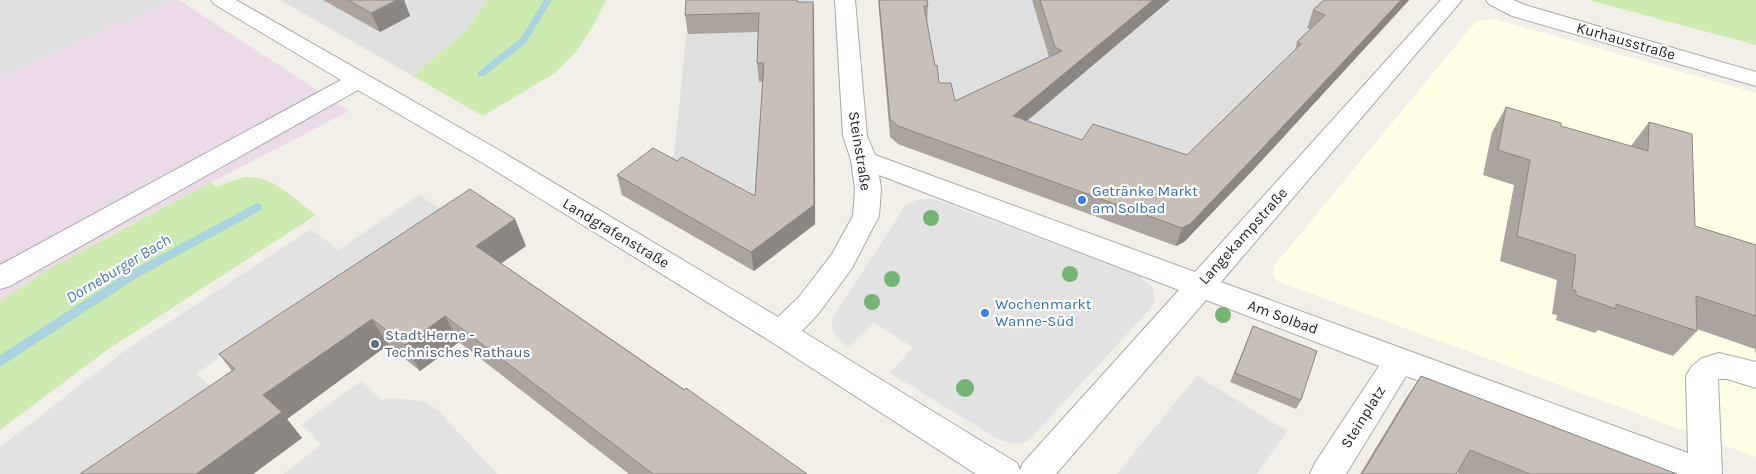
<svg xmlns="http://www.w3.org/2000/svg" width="1756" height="474" font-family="Karla,sans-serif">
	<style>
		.residential { fill: #e0dfdf }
		.industrial { fill: #ebdbe8 }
		.education { fill: #ffffe5 }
		.grass { fill: #cdebb0 }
		.parking { fill: #e2e2e2 }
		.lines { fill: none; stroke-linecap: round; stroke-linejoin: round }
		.stream { fill: #aad3df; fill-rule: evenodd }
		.minor-casing { stroke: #a9a9a9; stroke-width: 2 }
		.minor { fill: #fff; fill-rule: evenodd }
		.tree { fill: #74b475 }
		.wall { fill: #aba49e }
		.shaded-wall { fill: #8b8681 }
		.building { fill: #c7bfb8; stroke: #8b8681 }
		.shop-dot { fill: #3f7fe0; stroke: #fff; stroke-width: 2 }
		.service-dot { fill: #5c6f8a; stroke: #fff; stroke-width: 2 }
		.labels { text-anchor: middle; stroke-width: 4.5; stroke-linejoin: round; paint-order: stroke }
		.street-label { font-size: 15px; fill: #222; stroke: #fff }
		.shop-label { font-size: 15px; fill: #366cbe; stroke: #fff; text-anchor: start }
		.service-label { font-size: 15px; fill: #4e5e75; stroke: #fff; text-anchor: start }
		.water-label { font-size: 16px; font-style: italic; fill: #4a7aab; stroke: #fff }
	</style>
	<rect width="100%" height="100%" fill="#f2efe9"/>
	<!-- residential -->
	<path class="residential" d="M 0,0 L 171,0 L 172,1 L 0,76 Z
		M 280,0 L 487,0 L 465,31 L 413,76 Z
		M 690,0 L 814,0 L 816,224 L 754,271 L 622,195 L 674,155 Z
		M 878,0 L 1410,0 L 1252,171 L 1184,242 L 1176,245 L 898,144 Z"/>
	<!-- industrial -->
	<path class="industrial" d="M 173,0 L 179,0 L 349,111 L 121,229 L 50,268 L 0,301 L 0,76 Z"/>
	<!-- education -->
	<path class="education" d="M 1494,19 L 1756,93 L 1756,457 L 1279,282 L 1275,278 L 1273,273 L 1274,266 L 1476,21 Z"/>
	<!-- grass -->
	<path class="grass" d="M 487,0 L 606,0 L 593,26 L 576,52 L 555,73 L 483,116 L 413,76 L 465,31 Z
		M 1588,0 L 1756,0 L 1756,45 Z
		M 244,177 C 273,175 294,199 316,215 L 107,350 L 0,430 L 0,301 L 50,268 L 211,182 L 216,187 Z"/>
	<!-- parking -->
	<path class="parking" d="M 419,195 L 461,222 L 242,342 L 196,374 L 217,392 L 106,474 L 0,474 L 0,447 L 123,352 L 311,229 L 338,250 Z
		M 918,199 L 934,199 L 1138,275 L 1153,288 L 1155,299 L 1151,308 L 1030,439 L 1025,442 L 1010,443 L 998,439 L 890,373 L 913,347 L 874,323 L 848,348 L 835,335 L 832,327 L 833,317 L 905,206 Z
		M 1197,376 L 1287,431 L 1257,474 L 1117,474 Z
		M 361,381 L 381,400 L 392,398 L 423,401 L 438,410 L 497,474 L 283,474 L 321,445 L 302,424 Z"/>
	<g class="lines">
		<!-- stream -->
		<path class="stream" d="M 544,0 L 552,0 L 526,43 L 484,76 L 478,76 L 478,72 L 520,39 Z
			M 257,203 L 261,204 L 262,207 L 261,210 L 135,279 L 0,367 L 0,355 L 127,273 Z"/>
		<!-- minor casing -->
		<g class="minor-casing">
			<path id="minor" d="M 211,0 L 236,0 L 504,153 L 778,317 L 799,297 L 832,254 L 853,216 L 855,189 L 851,160 L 843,136 L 835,0 L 855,0 L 867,136 L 875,155 L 1195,272 L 1441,0 L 1462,0 L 1221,282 L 1688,453 L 1686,376 L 1691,367 L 1702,358 L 1719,353 L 1756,362 L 1756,388 L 1727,379 L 1718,379 L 1722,474 L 1663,474 L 1406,376 L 1346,474 L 1310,474 L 1315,463 L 1379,366 L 1206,300 L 1056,474 L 976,474 L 770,341 L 486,165 L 358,90 L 10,286 L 0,289 L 0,265 L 341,80 L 214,4 ZM 879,175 L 1179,290 L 1023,463 L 1020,470 L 1017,463 L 802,331 L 819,313 L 852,268 L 879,216 L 881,189 Z
				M 1486,0 L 1513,0 L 1528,6 L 1756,72 L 1756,86 L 1512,16 L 1489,4 Z"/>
		</g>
		<!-- minor -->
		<use href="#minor" class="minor"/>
	</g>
	<!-- trees -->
	<g class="tree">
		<circle cx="931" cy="218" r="8"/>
		<circle cx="1070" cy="274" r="8"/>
		<circle cx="892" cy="279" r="8"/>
		<circle cx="872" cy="302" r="8"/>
		<circle cx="1223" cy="315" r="8"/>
		<circle cx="965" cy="388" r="9"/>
	</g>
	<!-- wall -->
	<path class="wall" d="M 323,0 L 404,0 L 410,16 L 380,32 Z
		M 686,0 L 798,0 L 798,2 L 813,2 L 814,20 L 815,224 L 754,271 L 622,195 L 617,175 L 677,161 L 755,196 L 763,82 L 759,82 L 757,63 L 758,32 L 688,34 L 685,15 Z
		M 878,0 L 927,0 L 928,6 L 927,24 L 935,66 L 939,83 L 955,101 L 1049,57 L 1032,0 L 1170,0 L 1027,121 L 1082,140 L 1187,155 L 1295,50 L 1297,42 L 1311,29 L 1307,28 L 1313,10 L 1324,0 L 1409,0 L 1252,171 L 1184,242 L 1176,246 L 898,144 L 890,137 Z
		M 1506,107 L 1561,126 L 1631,146 L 1649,122 L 1695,226 L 1756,245 L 1756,355 L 1755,349 L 1697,329 L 1697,331 L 1673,356 L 1598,330 L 1595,333 L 1556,320 L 1557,315 L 1552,314 L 1557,280 L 1500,261 L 1514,185 L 1483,175 L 1492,132 Z
		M 526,246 L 501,263 L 807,474 L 629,474 L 459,342 L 420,371 L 388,345 L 287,419 L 302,438 L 253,474 L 80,474 L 232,371 L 219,354 Z
		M 1253,326 L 1301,400 L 1296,409 L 1230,382 Z
		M 1421,376 L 1677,474 L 1460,474 L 1457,473 L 1456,474 L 1360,474 L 1406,398 Z"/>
	<!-- shaded-wall -->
	<path class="shaded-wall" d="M 397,0 L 404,0 L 410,16 L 380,32 L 371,13 Z
		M 1153,0 L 1170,0 L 1011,134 L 1013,116 Z
		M 1401,0 L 1409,0 L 1252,171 L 1184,242 L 1176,246 L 1182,228 Z
		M 813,2 L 814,20 L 815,224 L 754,271 L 751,252 Z
		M 515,219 L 526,246 L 488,273 L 476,246 Z
		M 445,316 L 459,342 L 420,371 L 405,345 Z
		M 372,319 L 388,345 L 287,419 L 302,438 L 253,474 L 196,474 L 263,395 Z"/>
	<!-- building -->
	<path class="building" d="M 348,0 L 397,0 L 371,13 Z
		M 686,0 L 797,0 L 797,2 L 813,2 L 814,205 L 751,252 L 617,175 L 653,148 L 677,161 L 682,157 L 755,196 L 764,63 L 757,63 L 759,13 L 685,15 Z
		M 879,0 L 927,0 L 928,6 L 924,6 L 935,66 L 937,65 L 939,83 L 951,83 L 955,101 L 1062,51 L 1055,47 L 1040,0 L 1153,0 L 1013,116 L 1082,140 L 1093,124 L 1187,155 L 1301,44 L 1297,42 L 1325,15 L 1313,10 L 1324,0 L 1401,0 L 1258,153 L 1190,224 L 1182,228 L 898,126 L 890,119 Z
		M 1506,107 L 1561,123 L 1561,126 L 1648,151 L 1649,122 L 1692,134 L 1695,226 L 1756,245 L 1756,316 L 1696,296 L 1697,331 L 1616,304 L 1616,309 L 1576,295 L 1576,291 L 1572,289 L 1576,255 L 1517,236 L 1530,160 L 1498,150 Z
		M 470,189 L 515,219 L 476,246 L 684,390 L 686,388 L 807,474 L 653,474 L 445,316 L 405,345 L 372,319 L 263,395 L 282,412 L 196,474 L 80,474 L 235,369 L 219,354 Z
		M 1253,326 L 1317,351 L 1301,400 L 1235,373 Z
		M 1421,376 L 1677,474 L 1530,474 L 1470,450 L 1456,474 L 1362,474 Z"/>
	<!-- markers -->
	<g class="shop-dot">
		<circle cx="1082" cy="200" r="5"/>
		<circle cx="985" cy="313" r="5"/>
	</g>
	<circle class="service-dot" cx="375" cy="344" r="5"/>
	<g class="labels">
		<!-- street labels -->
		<g class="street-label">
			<text transform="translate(1626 41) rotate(16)" y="5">Kurhausstraße</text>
			<text transform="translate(860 151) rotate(81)" y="5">Steinstraße</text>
			<text transform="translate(616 233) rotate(31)" y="5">Landgrafenstraße</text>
			<text transform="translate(1243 236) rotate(-48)" y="5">Langekampstraße</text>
			<text transform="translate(1283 317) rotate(20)" y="5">Am Solbad</text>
			<text transform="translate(1363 417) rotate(-58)" y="5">Steinplatz</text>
		</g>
		<!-- shop labels -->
		<g class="shop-label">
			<text x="1092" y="196">Getränke Markt<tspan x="1092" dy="17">am Solbad</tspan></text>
			<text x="995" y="309">Wochenmarkt<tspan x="995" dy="17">Wanne-Süd</tspan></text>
		</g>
		<!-- service labels -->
		<g class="service-label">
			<text x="385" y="340">Stadt Herne -<tspan x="385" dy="17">Technisches Rathaus</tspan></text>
		</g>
		<!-- water labels -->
		<g class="water-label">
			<text transform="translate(118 268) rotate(-31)" y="6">Dorneburger Bach</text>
		</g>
	</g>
</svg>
